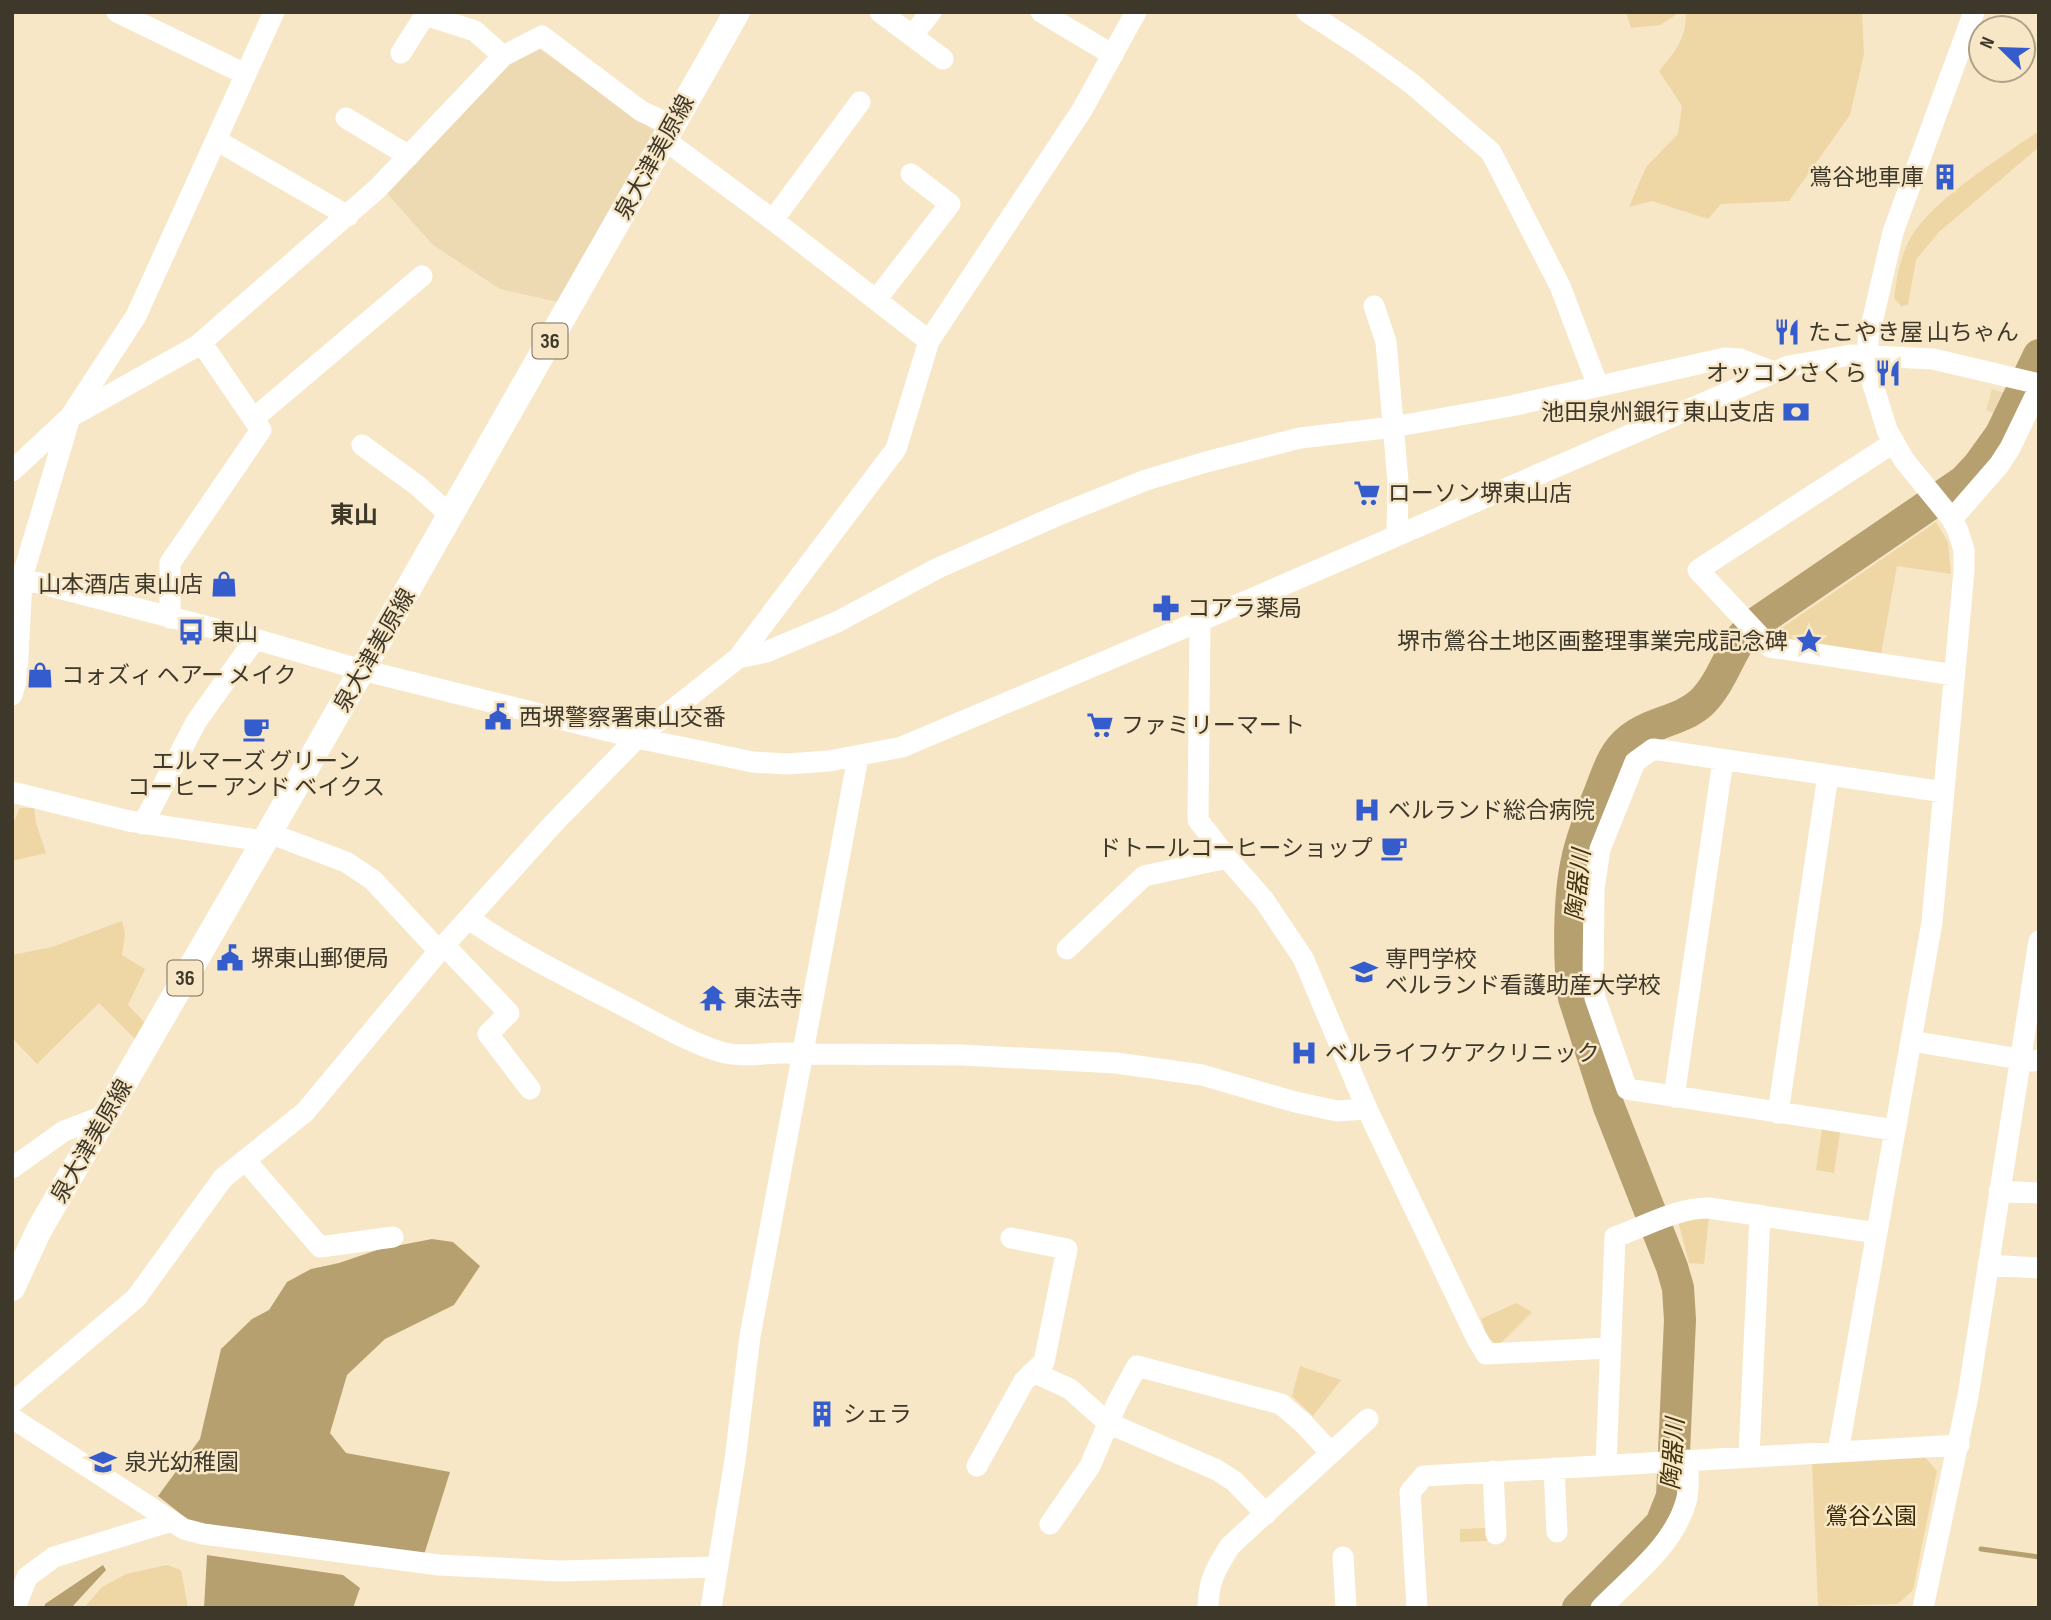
<svg xmlns="http://www.w3.org/2000/svg" width="2051" height="1620" font-family="'Sofia Sans Condensed','Noto Sans JP',sans-serif">
	<style>
		.built { fill: #eddab2 }
		.green { fill: #eed7a5 }
		.water { fill: #b6a06f }
		.lines { fill: none; stroke-linecap: round; stroke-linejoin: round }
		.stream { stroke: #b6a06f; stroke-width: 5 }
		.river { stroke: #b6a06f; stroke-width: 32 }
		.minor { stroke: #fff; stroke-width: 21 }
		.major { stroke: #fff; stroke-width: 26 }
		.labels { text-anchor: middle; stroke-width: 5; stroke-linejoin: round; paint-order: stroke }
		.shield { fill: #f7e7c6; stroke: #766c5a; stroke-width: 2 }
		.shield-label { font-size: 21px; font-weight: bold; fill: #3e382b }
		.street-label { font-size: 23px; fill: #3e382b; stroke: #f7e7c6 }
		.poi-label { font-size: 23px; fill: #3e382b; stroke: #f7e7c6; text-anchor: start }
		.park-label { font-size: 23px; fill: #3b2a01; stroke: #f7e7c6 }
		.neighbourhood-label { font-size: 24px; font-weight: bold; fill: #3e382b; stroke: #f7e7c6 }
		.water-label { font-size: 24px; font-style: italic; fill: #43330a; stroke: #f7e7c6 }
	</style>
	<rect width="100%" height="100%" fill="#f7e7c6"/>
	<!-- built -->
	<path class="built" d="M 534,45 L 657,133 L 562,303 L 500,289 L 433,245 L 384,190 L 507,60 Z
		M 1992,389 L 2008,394 L 1999,415 L 1986,410 Z"/>
	<!-- green -->
	<path class="green" d="M 1626,12 L 1680,12 L 1660,25 L 1631,28 Z
		M 1686,12 L 1862,12 L 1864,54 L 1850,115 L 1789,201 L 1721,204 L 1708,219 L 1652,201 L 1629,207 L 1646,167 L 1678,134 L 1682,106 L 1659,71 C 1676,50 1686,40 1686,12 Z
		M 2039,131 L 2039,147 L 1939,232 L 1916,260 L 1908,305 L 1901,306 L 1894,298 C 1897,277 1900,256 1911,237 C 1931,201 2004,155 2039,131 Z
		M 1936,522 L 1948,542 L 1951,574 L 1897,566 L 1881,654 L 1770,636 Z
		M 20,808 L 34,808 L 36,823 L 46,853 L 12,861 L 12,826 Z
		M 122,921 L 125,934 L 122,955 L 145,969 L 128,1005 L 145,1023 L 136,1040 L 99,1003 L 37,1064 L 12,1038 L 12,955 L 52,947 Z
		M 1822,1129 L 1840,1132 L 1834,1173 L 1816,1170 Z
		M 1709,1216 L 1704,1264 L 1689,1263 L 1678,1221 Z
		M 1516,1303 L 1532,1312 L 1498,1346 L 1487,1336 L 1481,1319 Z
		M 1300,1366 L 1341,1380 L 1313,1416 L 1292,1396 Z
		M 1924,1456 L 1937,1471 L 1913,1590 L 1898,1604 L 1818,1606 L 1812,1462 Z
		M 1487,1528 L 1487,1541 L 1460,1542 L 1460,1529 Z
		M 167,1565 L 181,1570 L 188,1608 L 84,1608 L 102,1587 L 126,1574 Z"/>
	<!-- water -->
	<path class="water" d="M 432,1239 L 453,1242 L 480,1266 L 454,1305 L 385,1339 L 347,1375 L 330,1433 L 346,1453 L 450,1472 L 424,1555 L 191,1522 L 158,1496 L 200,1439 L 221,1349 L 252,1319 L 269,1310 L 287,1282 L 311,1269 L 339,1263 L 380,1249 Z
		M 207,1555 L 343,1575 L 360,1588 L 353,1608 L 204,1608 Z
		M 103,1565 L 106,1570 L 71,1608 L 44,1608 L 45,1604 Z"/>
	<g class="lines">
		<!-- stream -->
		<path class="stream" d="M 1981,1549 L 2039,1557"/>
		<!-- river -->
		<path class="river" d="M 1578,1608 L 1661,1524 L 1672,1496 L 1680,1320 L 1678,1288 L 1672,1267 L 1609,1107 L 1574,998 C 1568,963 1569,894 1577,860 C 1582,835 1592,812 1601,789 C 1608,771 1614,751 1630,739 C 1651,722 1681,721 1701,703 C 1719,686 1727,660 1740,640 C 1745,632 1752,627 1759,621 L 1964,481 L 1978,466 L 2001,434 L 2039,355"/>
		<!-- minor -->
		<path class="minor" d="M 117,12 L 245,74
			M 880,12 L 943,59
			M 1041,12 L 1113,55
			M 1307,12 L 1361,47 L 1411,83 L 1491,152 L 1560,286 L 1598,386
			M 912,36 L 931,12
			M 401,53 L 425,15 L 475,31 L 503,56
			M 346,118 L 409,156
			M 216,140 L 348,216
			M 665,140 L 773,220 L 929,341
			M 773,220 L 860,102
			M 876,300 L 950,204 L 911,174
			M 1374,306 L 1386,342 L 1398,482 L 1397,534
			M 253,419 L 422,276
			M 1893,443 L 1698,570 L 1770,647 L 1954,675
			M 362,445 L 418,486 L 450,515
			M 12,471 L 70,417 L 197,346 L 378,188 L 503,56 L 542,36 L 641,111 L 671,125
			M 1952,519 L 1999,465 L 2010,448 L 2039,388
			M 12,576 L 255,639 L 362,670 L 637,738 L 753,762 L 787,764 L 829,761 L 902,747 L 1200,621 L 1789,366 L 1851,355 L 1933,359 L 2039,384
			M 170,618 L 170,563 L 261,430 L 201,342
			M 1200,621 L 1198,820 L 1227,858 L 1264,900 L 1303,958 L 1367,1109 L 1475,1335 L 1486,1354 L 1609,1348
			M 738,658 L 766,652 L 837,622 L 938,568 L 1061,514 L 1146,480 L 1206,462 L 1300,438 L 1393,427 L 1511,406 L 1725,358 L 1740,359 L 1774,372
			M 12,695 L 17,677 L 22,578 L 70,417 L 136,316 L 274,12
			M 12,792 L 129,821 L 263,841
			M 143,824 L 196,722 L 255,639
			M 269,833 L 346,862 L 373,880 L 439,951
			M 469,919 C 518,953 571,979 624,1006 C 651,1020 692,1044 721,1052 C 746,1059 774,1050 801,1054 L 961,1055 L 1116,1063 L 1202,1075 L 1295,1102 L 1337,1111 L 1367,1109
			M 445,946 L 509,1013 L 488,1034 L 530,1089
			M 1067,949 L 1144,876 L 1227,858
			M 1911,1041 L 2032,1061 L 2039,1060
			M 1674,1097 L 1723,760
			M 1778,1113 L 1828,775
			M 1894,1130 L 1627,1089 L 1595,998 L 1593,981 L 1594,889 L 1600,849 L 1635,762 L 1653,749 L 1944,792
			M 245,1160 L 320,1247 L 393,1237
			M 12,1168 L 64,1131 L 106,1115
			M 1999,1191 L 2039,1193
			M 1011,1238 L 1067,1249 L 1044,1362 L 1033,1372
			M 1988,1265 L 2039,1268
			M 12,1403 L 136,1298 L 223,1178 L 305,1112 L 439,951 L 553,824 L 637,738 L 738,658 L 896,449 L 929,341 L 1082,110 L 1136,12
			M 12,1418 L 184,1529 L 203,1534 L 439,1565 L 559,1571 L 718,1567
			M 1838,1452 L 1932,922 L 1964,571 L 1964,550 L 1958,531 L 1952,519 L 1904,460 L 1887,430 L 1871,378 L 1868,356 L 1868,340 L 1893,232 L 1974,12
			M 1749,1456 L 1760,1215
			M 1606,1465 L 1615,1237 C 1646,1226 1676,1208 1709,1208 L 1877,1233
			M 977,1466 L 1024,1381 L 1033,1372 L 1070,1389 L 1108,1423 L 1217,1470 L 1234,1481 L 1266,1514
			M 1554,1468 L 1557,1532
			M 1493,1471 L 1496,1534
			M 1050,1524 L 1090,1466 L 1117,1403 L 1137,1366 L 1281,1404 L 1304,1424 L 1331,1453
			M 1343,1557 L 1346,1608
			M 15,1608 L 27,1577 L 54,1557 L 172,1521
			M 711,1608 L 735,1460 L 750,1336 L 858,757
			M 1208,1608 C 1208,1581 1216,1568 1230,1546 L 1368,1419
			M 1417,1608 L 1410,1492 L 1424,1476 L 1959,1445
			M 1601,1608 C 1632,1576 1676,1544 1687,1498 C 1689,1486 1688,1472 1688,1460
			M 1923,1608 L 1968,1396 L 2039,941"/>
		<!-- major -->
		<path class="major" d="M 12,1288 L 39,1230 L 269,833 L 737,12"/>
	</g>
	<!-- icons -->
	<defs>
		<g id="building-bare" transform="scale(2.1)"><path d="M-4-6H4V6H1V3H-1V6H-4ZM-2.5-4.3h1.7v1.8h-1.7ZM.8-4.3h1.7v1.8H.8ZM-2.5-1h1.7V.8h-1.7ZM.8-1h1.7V.8H.8Z" fill="#355ccd" stroke="#f7e7c6" stroke-width="2.5" paint-order="stroke"/></g>
		<g id="restaurant-bare" transform="scale(2.1)"><path d="M-5-6h1v4h1v-4h1v4h1v-4h1v5L-1.5 .5V6h-2V.5L-5-1ZM5-6V6H3V1.5H1.5Q1.5-4 5-6Z" fill="#355ccd" stroke="#f7e7c6" stroke-width="2.5" paint-order="stroke"/></g>
		<g id="bank-bare" transform="scale(2.1)"><path d="M-6-4H6V4H-6ZM0-2.3a2.3 2.3 0 1 0 0 4.6a2.3 2.3 0 1 0 0-4.6Z" fill="#355ccd" stroke="#f7e7c6" stroke-width="2.5" paint-order="stroke"/></g>
		<g id="supermarket-bare" transform="scale(2.1)"><path d="M-6-5.5h2.5l.6 2H6L4.5 2H-2.5L-4.4-4H-6ZM-1.5 3.2a1.3 1.3 0 1 0 .1 0ZM3 3.2a1.3 1.3 0 1 0 .1 0Z" fill="#355ccd" stroke="#f7e7c6" stroke-width="2.5" paint-order="stroke"/></g>
		<g id="shop-bare" transform="scale(2.1)"><path d="M-5-2.5h2.3a2.7 3.5 0 0 1 5.4 0H5L5.5 6h-11ZM-1.5-2.5h3a1.5 2.3 0 0 0-3 0Z" fill="#355ccd" stroke="#f7e7c6" stroke-width="2.5" paint-order="stroke"/></g>
		<g id="pharmacy-bare" transform="scale(2.1)"><path d="M-2-6h4v4h4v4h-4v4h-4v-4h-4v-4h4Z" fill="#355ccd" stroke="#f7e7c6" stroke-width="2.5" paint-order="stroke"/></g>
		<g id="bus-bare" transform="scale(2.1)"><path d="M-5-6H5V4H4V6H2V4H-2V6H-4V4H-5ZM-3.5-4V0h7V-4ZM-3.5 1.2v1.5H-2V1.2ZM2 1.2v1.5H3.5V1.2Z" fill="#355ccd" stroke="#f7e7c6" stroke-width="2.5" paint-order="stroke"/></g>
		<g id="sight-bare" transform="scale(2.1)"><path d="M0-6L1.8-2.2L6-1.7L2.9 1.2L3.7 5.4L0 3.3L-3.7 5.4L-2.9 1.2L-6-1.7L-1.8-2.2Z" fill="#355ccd" stroke="#f7e7c6" stroke-width="2.5" paint-order="stroke"/></g>
		<g id="civic-bare" transform="scale(2.1)"><path d="M-.6-6.5H3V-4.5H.6V-3L4-1V1h2V6H-6V1h2V-1L-.6-3ZM-1.2 2.5V6h2.4V2.5Z" fill="#355ccd" stroke="#f7e7c6" stroke-width="2.5" paint-order="stroke"/></g>
		<g id="cafe-bare" transform="scale(2.1)"><path d="M-5.5-4.5H6V0H3Q3 3.5 0 3.5H-2.5Q-5.5 3.5-5.5 0ZM3-3.2v2h1.7v-2ZM-6 4.5H4V6H-6Z" fill="#355ccd" stroke="#f7e7c6" stroke-width="2.5" paint-order="stroke"/></g>
		<g id="hospital-bare" transform="scale(2.1)"><path d="M-5-5h3v3.5h4V-5h3V5h-3V1.5h-4V5h-3Z" fill="#355ccd" stroke="#f7e7c6" stroke-width="2.5" paint-order="stroke"/></g>
		<g id="school-bare" transform="scale(2.1)"><path d="M0-5L7-2L0 1L-7-2ZM-4 1L0 2.5L4 1V4Q0 6-4 4Z" fill="#355ccd" stroke="#f7e7c6" stroke-width="2.5" paint-order="stroke"/></g>
		<g id="temple-bare" transform="scale(2.1)"><path d="M0-6L5-2H3V0L6.5 2.5H4V6H1.5V3h-3V6H-4V2.5H-6.5L-3 0V-2H-5Z" fill="#355ccd" stroke="#f7e7c6" stroke-width="2.5" paint-order="stroke"/></g>
	</defs>
	<g fill-rule="evenodd">
		<use href="#building-bare" x="1945" y="177"/>
		<use href="#restaurant-bare" x="1787" y="332"/>
		<use href="#restaurant-bare" x="1888" y="373"/>
		<use href="#bank-bare" x="1796" y="412"/>
		<use href="#supermarket-bare" x="1367" y="493"/>
		<use href="#shop-bare" x="224" y="584"/>
		<use href="#pharmacy-bare" x="1166" y="608"/>
		<use href="#bus-bare" x="191" y="632"/>
		<use href="#sight-bare" x="1809" y="641"/>
		<use href="#shop-bare" x="40" y="675"/>
		<use href="#civic-bare" x="498" y="717"/>
		<use href="#supermarket-bare" x="1100" y="725"/>
		<use href="#cafe-bare" x="256" y="729"/>
		<use href="#hospital-bare" x="1367" y="810"/>
		<use href="#cafe-bare" x="1394" y="848"/>
		<use href="#civic-bare" x="230" y="958"/>
		<use href="#school-bare" x="1364" y="972"/>
		<use href="#temple-bare" x="713" y="998"/>
		<use href="#hospital-bare" x="1304" y="1053"/>
		<use href="#building-bare" x="822" y="1414"/>
		<use href="#school-bare" x="103" y="1462"/>
	</g>
	<g class="labels">
		<!-- shield labels -->
		<g class="shield">
			<rect x="532.5" y="323.5" width="35" height="35" rx="5"/>
			<rect x="167.5" y="960.5" width="35" height="35" rx="5"/>
		</g>
		<g class="shield-label">
			<text x="550" y="348">36</text>
			<text x="185" y="985">36</text>
		</g>
		<!-- street labels -->
		<g class="street-label">
			<text transform="translate(654 157) rotate(-61)" y="8">泉大津美原線</text>
			<text transform="translate(374 650) rotate(-60)" y="8">泉大津美原線</text>
			<text transform="translate(91 1141) rotate(-60)" y="8">泉大津美原線</text>
		</g>
		<!-- poi labels -->
		<g class="poi-label">
			<text x="1924" y="185" text-anchor="end">鴬谷地車庫</text>
			<text x="1808" y="340">たこやき屋 山ちゃん</text>
			<text x="1867" y="381" text-anchor="end">オッコンさくら</text>
			<text x="1775" y="420" text-anchor="end">池田泉州銀行 東山支店</text>
			<text x="1388" y="501">ローソン堺東山店</text>
			<text x="203" y="592" text-anchor="end">山本酒店 東山店</text>
			<text x="1187" y="616">コアラ薬局</text>
			<text x="212" y="640">東山</text>
			<text x="1788" y="649" text-anchor="end">堺市鶯谷土地区画整理事業完成記念碑</text>
			<text x="61" y="683">コォズィ ヘアー メイク</text>
			<text x="519" y="725">西堺警察署東山交番</text>
			<text x="1121" y="733">ファミリーマート</text>
			<text x="256" y="769" text-anchor="middle">エルマーズ グリーン<tspan x="256" dy="26">コーヒー アンド ベイクス</tspan></text>
			<text x="1388" y="818">ベルランド総合病院</text>
			<text x="1373" y="856" text-anchor="end">ドトールコーヒーショップ</text>
			<text x="251" y="966">堺東山郵便局</text>
			<text x="1385" y="967">専門学校<tspan x="1385" dy="26">ベルランド看護助産大学校</tspan></text>
			<text x="734" y="1006">東法寺</text>
			<text x="1325" y="1061">ベルライフケアクリニック</text>
			<text x="843" y="1422">シェラ</text>
			<text x="124" y="1470">泉光幼稚園</text>
		</g>
		<!-- park labels -->
		<g class="park-label">
			<text x="1871" y="1524">鶯谷公園</text>
		</g>
		<!-- neighbourhood labels -->
		<g class="neighbourhood-label">
			<text x="354" y="523">東山</text>
		</g>
		<!-- water labels -->
		<g class="water-label">
			<text transform="translate(1578 885) rotate(-84)" y="8">陶器川</text>
			<text transform="translate(1673 1454) rotate(-86)" y="8">陶器川</text>
		</g>
	</g>
	<!-- border -->
	<rect width="2051" height="1620" fill="none" stroke="#3e382b" stroke-width="28"/>
	<!-- north arrow -->
	<g transform="translate(2002 49) rotate(293)"><circle r="33" fill="#f7e7c6" stroke="#ada188" stroke-width="2"/>
	<path d="M0-5L12 26L0 18L-12 26Z" fill="#355ccd"/>
	<text y="-10" font-size="19" font-weight="bold" text-anchor="middle" fill="#3e382b">N</text>
	</g>
</svg>
